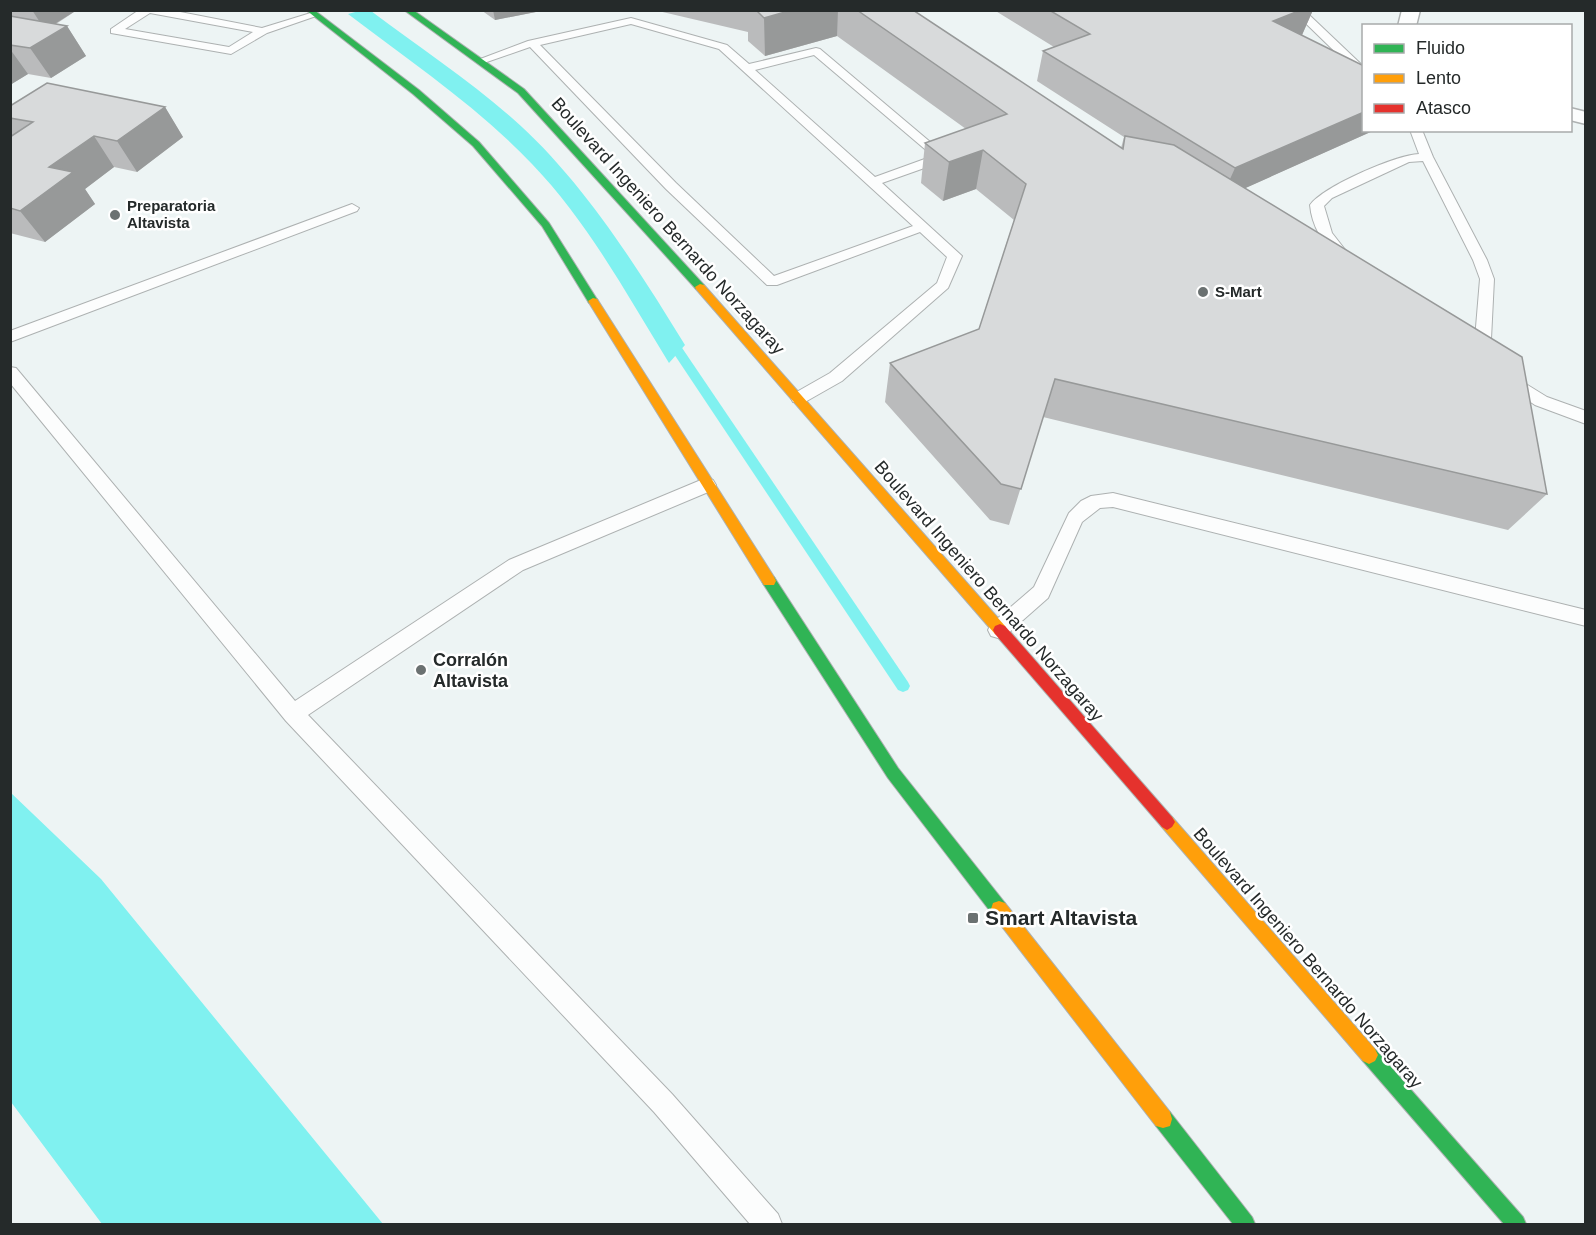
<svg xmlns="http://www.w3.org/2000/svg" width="1596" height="1235" font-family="Arial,sans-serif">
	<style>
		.water { fill: #80f1f0 }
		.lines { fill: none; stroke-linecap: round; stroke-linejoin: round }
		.stream { fill: #80f1f0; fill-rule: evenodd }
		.lane-casing { stroke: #adb1b1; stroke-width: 2 }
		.street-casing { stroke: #adb1b1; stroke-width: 3 }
		.fast-casing { stroke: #adb1b1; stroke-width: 2 }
		.slow-casing { stroke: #adb1b1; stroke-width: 2 }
		.jam-casing { stroke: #adb1b1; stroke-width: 2 }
		.lane { fill: #fcfdfd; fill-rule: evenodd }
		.street { fill: #fcfdfd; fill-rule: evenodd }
		.fast { fill: #30b455; fill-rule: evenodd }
		.slow { fill: #ff9f0a; fill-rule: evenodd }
		.jam { fill: #e5322d; fill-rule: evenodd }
		.wall { fill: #babbbc }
		.shaded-wall { fill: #979999 }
		.building { fill: #d8dadb; stroke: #979999; stroke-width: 1.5 }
		.poi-dot { fill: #6b7171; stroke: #fff; stroke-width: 2 }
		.labels { text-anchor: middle; stroke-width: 5; stroke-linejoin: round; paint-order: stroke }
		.far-poi-label { font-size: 15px; font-weight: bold; fill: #252a2a; stroke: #fff; text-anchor: start }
		.street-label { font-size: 18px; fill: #252a2a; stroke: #fff }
		.poi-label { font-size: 18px; font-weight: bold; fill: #252a2a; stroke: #fff; text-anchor: start }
		.near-poi-label { font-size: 21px; font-weight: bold; fill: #252a2a; stroke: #fff; text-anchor: start }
	</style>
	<rect width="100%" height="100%" fill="#edf4f4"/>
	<!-- water -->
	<path class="water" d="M 359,11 L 371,11 C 417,46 468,79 512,118 C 581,178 637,267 685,345 L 669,363 C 627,295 588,222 532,164 C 478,107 411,62 348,14 Z
		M 10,792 L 101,879 L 383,1224 L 102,1224 L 11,1102 Z"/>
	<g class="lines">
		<!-- stream -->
		<path class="stream" d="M 670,335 L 674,336 L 908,682 L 910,686 L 908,690 L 903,692 L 898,690 L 666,342 L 665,339 Z"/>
		<!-- lane casing -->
		<g class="lane-casing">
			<path id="lane" d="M 139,10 L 170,10 L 262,28 L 314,12 L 319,15 L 267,33 L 231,54 L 111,33 L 111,29 ZM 150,13 L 253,32 L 229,47 L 125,29 Z
				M 1292,10 L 1304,10 L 1364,67 L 1364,77 L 1360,76 Z
				M 631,18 L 727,45 L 749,64 L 816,48 L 820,49 L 948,157 L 947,160 L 882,183 L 962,256 L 948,288 L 842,381 L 805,402 L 793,402 L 791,398 L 793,394 L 830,373 L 937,283 L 947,257 L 920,232 L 777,285 L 767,285 L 666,189 L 530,47 L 481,64 L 475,61 L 528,41 ZM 631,24 L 719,49 L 913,226 L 774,276 L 676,183 L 540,45 ZM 814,55 L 933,156 L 875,177 L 755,70 Z
				M 1410,130 L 1422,130 L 1433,157 L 1487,260 L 1494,279 L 1491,339 L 1478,360 L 1466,360 L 1464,356 L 1475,339 L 1480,279 L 1473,260 L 1423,161 L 1409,162 L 1332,198 L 1324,206 L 1332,233 L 1350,256 L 1348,259 L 1338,259 C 1323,243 1312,227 1310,205 C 1324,186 1396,155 1419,154 Z
				M 352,204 L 359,208 L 357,211 L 10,342 L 10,331 Z
				M 10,367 L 16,368 L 295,701 L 509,560 L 701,480 L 707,478 L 713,480 L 716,485 L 713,490 L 523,570 L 308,715 L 672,1094 L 778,1214 L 782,1224 L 750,1224 L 654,1112 L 286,721 L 10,383 Z
				M 1508,373 L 1547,397 L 1586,411 L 1586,424 L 1535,405 L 1502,383 L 1500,379 L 1502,375 Z
				M 1113,493 L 1586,610 L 1586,626 L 1113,507 L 1100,508 L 1082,522 L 1048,598 L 1005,636 L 998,638 L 991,636 L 988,630 L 991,624 L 1034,587 L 1069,513 L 1081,501 L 1091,496 Z"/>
		</g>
		<!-- street casing -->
		<g class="street-casing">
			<path id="street" d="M 1402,10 L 1420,10 L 1416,26 L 1398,26 Z
				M 1570,108 L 1586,112 L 1586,124 L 1570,120 Z"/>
		</g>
		<!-- fast casing -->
		<g class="fast-casing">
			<path id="fast" d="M 306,10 L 314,10 L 419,90 L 479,142 L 549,223 L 598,301 L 597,303 L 589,303 L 542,226 L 473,146 L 413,94 Z
				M 404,10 L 413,10 L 524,89 L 704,285 L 704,289 L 696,289 L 518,93 Z
				M 769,576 L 774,577 L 898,768 L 1005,903 L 1007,909 L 1005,915 L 999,917 L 993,915 L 888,778 L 764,585 L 762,581 L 764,577 Z
				M 1369,1046 L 1375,1049 L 1523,1217 L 1526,1224 L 1504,1224 L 1363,1061 L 1360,1055 L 1363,1049 Z
				M 1163,1110 L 1170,1112 L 1252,1217 L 1255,1224 L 1233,1224 L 1156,1126 L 1154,1119 L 1156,1112 Z"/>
		</g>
		<!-- slow casing -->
		<g class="slow-casing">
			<path id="slow" d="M 700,284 L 704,285 L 1005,626 L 1007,630 L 1005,634 L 1000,636 L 995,634 L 696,289 L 695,287 Z
				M 593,298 L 597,299 L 774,577 L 776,581 L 774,585 L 764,585 L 588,301 Z
				M 1167,814 L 1172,817 L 1375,1049 L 1378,1055 L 1375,1061 L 1369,1064 L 1363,1061 L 1162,827 L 1159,822 L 1162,817 Z
				M 999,901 L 1005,903 L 1170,1112 L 1172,1119 L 1170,1126 L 1163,1128 L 1156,1126 L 993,915 L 991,909 L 993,903 Z"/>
		</g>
		<!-- jam casing -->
		<g class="jam-casing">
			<path id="jam" d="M 1000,624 L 1005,626 L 1172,817 L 1175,822 L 1172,827 L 1167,830 L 1162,827 L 995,634 L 993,630 L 995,626 Z"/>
		</g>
		<!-- lane -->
		<use href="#lane" class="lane"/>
		<!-- street -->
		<use href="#street" class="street"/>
		<!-- fast -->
		<use href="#fast" class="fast"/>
		<!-- slow -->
		<use href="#slow" class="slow"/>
		<!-- jam -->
		<use href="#jam" class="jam"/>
	</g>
	<!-- wall -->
	<path class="wall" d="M 10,10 L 77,10 L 56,24 L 67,26 L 86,56 L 51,78 L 28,74 L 10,85 Z
		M 481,10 L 546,10 L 495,20 Z
		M 654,10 L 913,10 L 1121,148 L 1124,137 L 1037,81 L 1043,51 L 1054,47 L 994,10 L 1313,10 L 1302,35 L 1375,130 L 1245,188 L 1547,494 L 1508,530 L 1043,417 L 1009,525 L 990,520 L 885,402 L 890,363 L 979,329 L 1014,220 L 976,189 L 943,201 L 921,183 L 925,143 L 966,129 L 837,36 L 765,56 L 748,41 L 748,32 Z
		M 10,106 L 165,107 L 183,137 L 137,172 L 114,167 L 85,189 L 95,204 L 45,242 L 10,233 L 10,137 L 13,136 L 10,133 Z"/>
	<!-- shaded-wall -->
	<path class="shaded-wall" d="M 32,10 L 77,10 L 45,30 Z
		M 493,10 L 546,10 L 495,20 Z
		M 792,10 L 838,10 L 837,36 L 765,56 L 764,18 Z
		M 1301,10 L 1313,10 L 1302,35 L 1261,51 L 1273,21 Z
		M 67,26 L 86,56 L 51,78 L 30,48 Z
		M 10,49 L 28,74 L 10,85 Z
		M 165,107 L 183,137 L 137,172 L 117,141 Z
		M 1364,112 L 1364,130 L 1375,130 L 1221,199 L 1235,168 Z
		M 94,136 L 114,167 L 85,189 L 95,204 L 45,242 L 20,211 L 49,167 Z
		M 983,150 L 976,189 L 943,201 L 949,162 Z"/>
	<!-- building -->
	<path class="building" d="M 756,10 L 792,10 L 764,18 Z
		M 857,10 L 913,10 L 1123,149 L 1125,136 L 1174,145 L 1522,357 L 1547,494 L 1055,379 L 1021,489 L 1001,484 L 890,363 L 979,329 L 1026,184 L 983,150 L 949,162 L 925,143 L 1007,114 Z
		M 1049,10 L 1301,10 L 1273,21 L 1364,66 L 1364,112 L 1235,168 L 1043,51 L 1090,34 Z
		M 10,16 L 67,26 L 30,48 L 10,45 Z
		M 47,83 L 165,107 L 117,141 L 94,136 L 49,167 L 73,172 L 20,211 L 10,208 L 10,137 L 33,122 L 10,118 L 10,106 Z"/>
	<!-- markers -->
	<g class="poi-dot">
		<circle cx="115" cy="215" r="6"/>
		<circle cx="1203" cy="292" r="6"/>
		<circle cx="421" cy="670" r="6"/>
		<rect x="967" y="912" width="12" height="12" rx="3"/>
	</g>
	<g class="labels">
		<!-- far-poi labels -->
		<g class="far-poi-label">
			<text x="127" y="211">Preparatoria<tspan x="127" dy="17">Altavista</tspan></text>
			<text x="1215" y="297">S-Mart</text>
		</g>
		<!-- street labels -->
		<g class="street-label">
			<text transform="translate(668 226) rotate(48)" y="6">Boulevard Ingeniero Bernardo Norzagaray</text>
			<text transform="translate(989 591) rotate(49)" y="6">Boulevard Ingeniero Bernardo Norzagaray</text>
			<text transform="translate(1308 958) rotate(49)" y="6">Boulevard Ingeniero Bernardo Norzagaray</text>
		</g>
		<!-- poi labels -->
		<g class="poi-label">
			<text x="433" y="666">Corralón<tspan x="433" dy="21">Altavista</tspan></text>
		</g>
		<!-- near-poi labels -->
		<g class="near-poi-label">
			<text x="985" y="925">Smart Altavista</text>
		</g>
	</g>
	<!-- border -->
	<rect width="1596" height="1235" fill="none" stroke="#252a2a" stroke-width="24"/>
	<!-- legend -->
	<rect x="1362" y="24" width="210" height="108" fill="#ffffff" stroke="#a8aaaa" stroke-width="1.5"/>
	<rect x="1374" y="44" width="30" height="9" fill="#30b455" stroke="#a8aaaa" stroke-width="1.5"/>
	<text x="1416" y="54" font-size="18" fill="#252a2a">Fluido</text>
	<rect x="1374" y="74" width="30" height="9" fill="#ff9f0a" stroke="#a8aaaa" stroke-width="1.5"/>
	<text x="1416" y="84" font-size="18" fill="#252a2a">Lento</text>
	<rect x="1374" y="104" width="30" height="9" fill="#e5322d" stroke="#a8aaaa" stroke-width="1.5"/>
	<text x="1416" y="114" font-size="18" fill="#252a2a">Atasco</text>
</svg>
